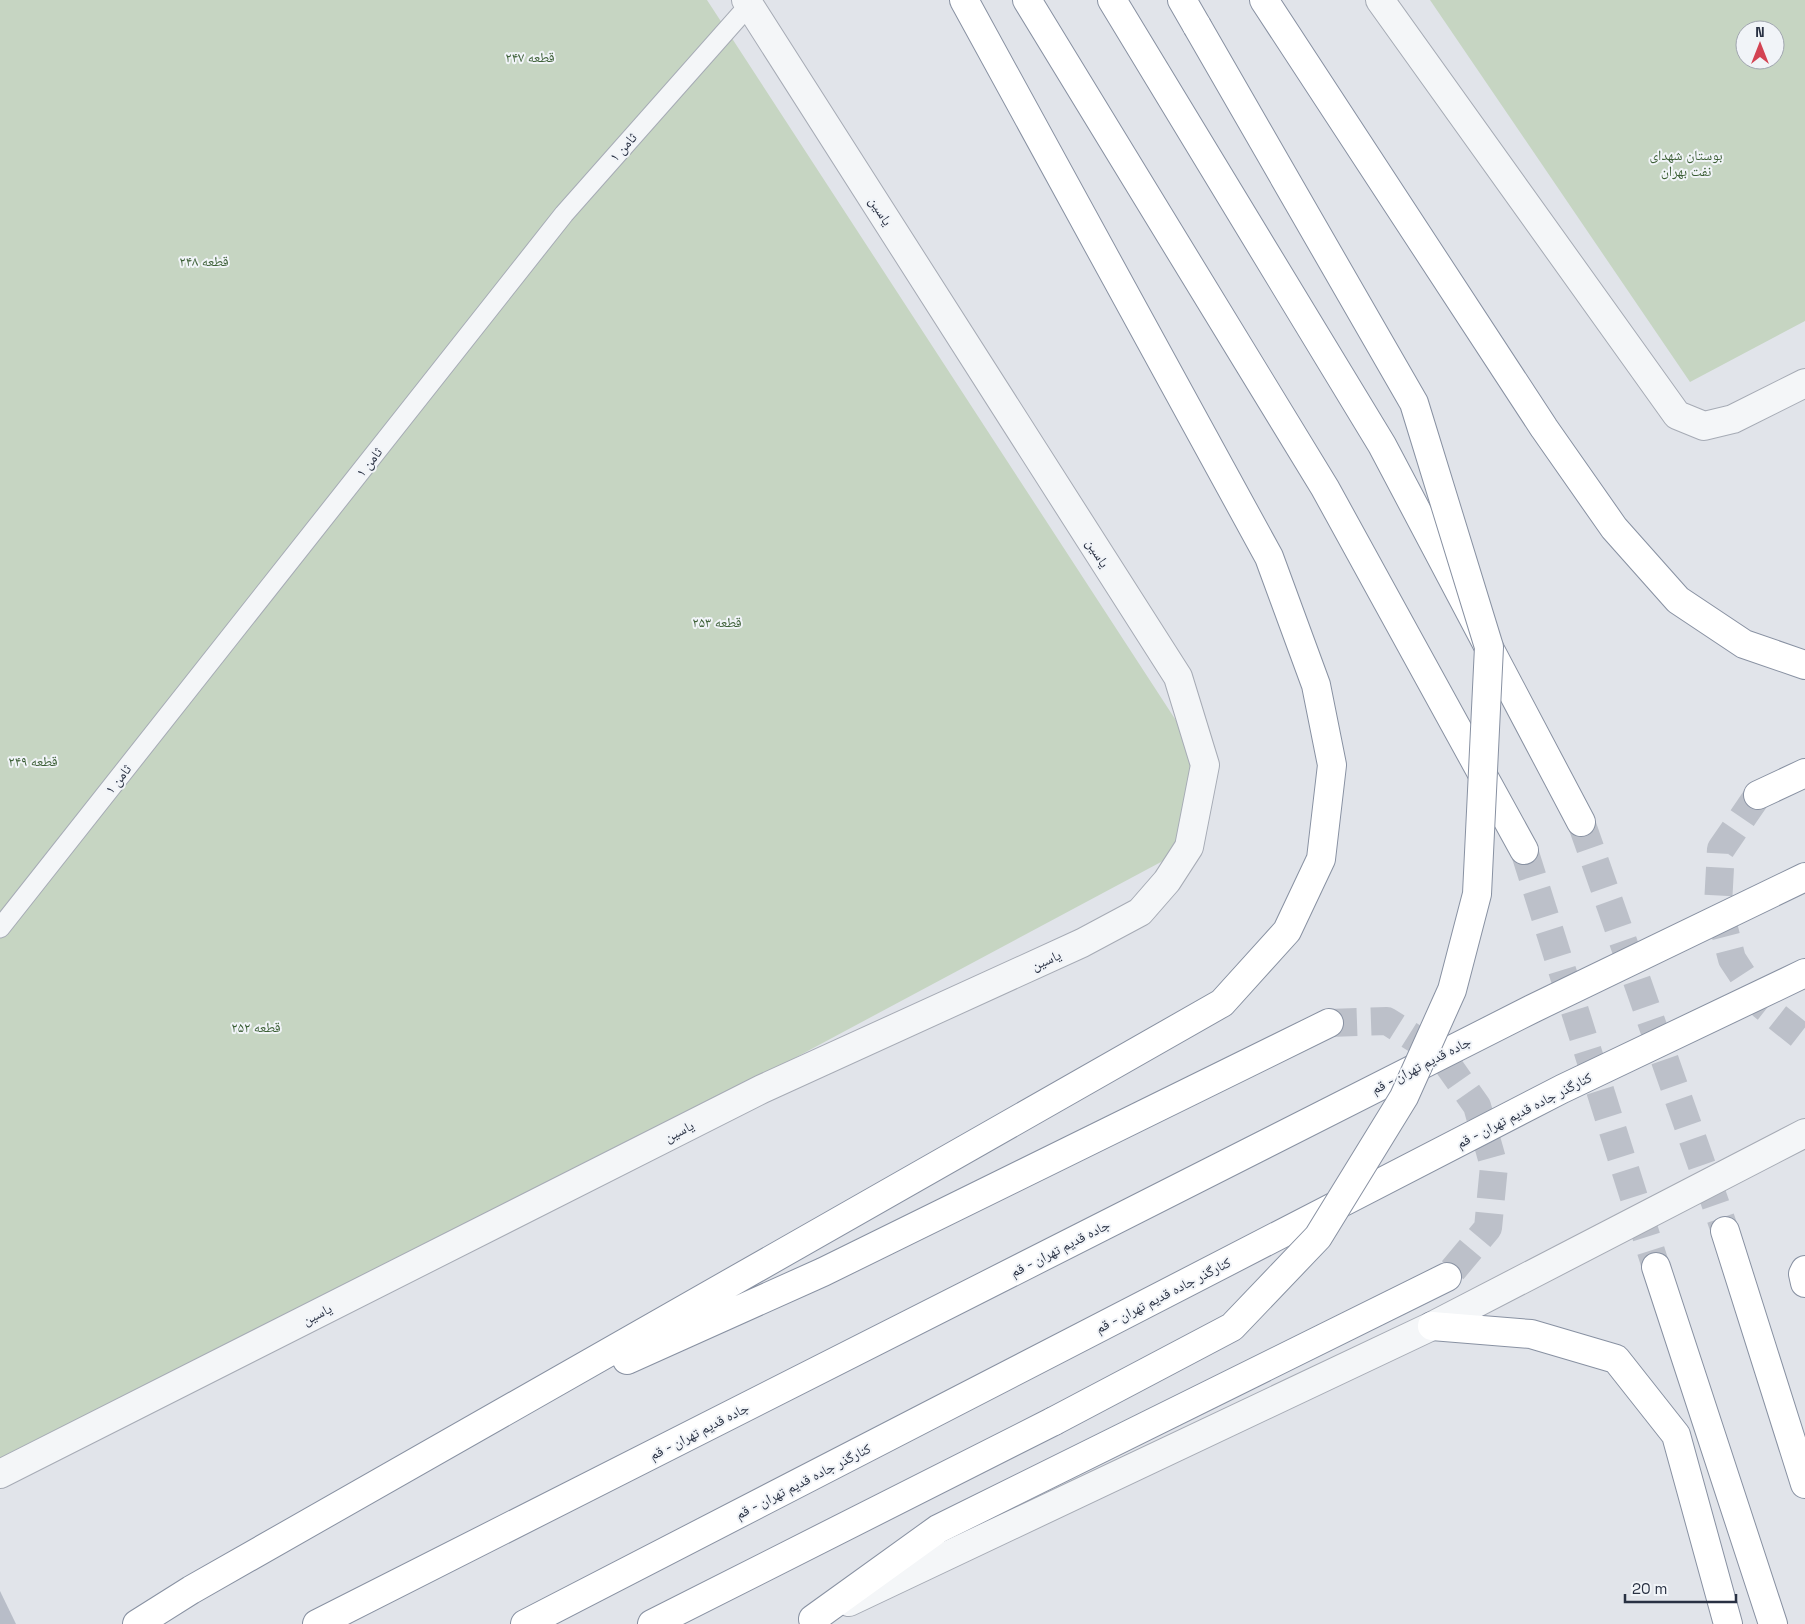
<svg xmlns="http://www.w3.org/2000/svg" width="1805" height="1624" font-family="'Space Grotesk','Noto Naskh Arabic',sans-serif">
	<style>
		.green { fill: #c6d5c2; fill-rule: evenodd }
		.building { fill: #b8bdc8 }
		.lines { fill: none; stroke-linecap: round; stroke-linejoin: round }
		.trunk-tunnel { stroke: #bcc0c9; stroke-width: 28; stroke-dasharray: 28 14; stroke-linecap: butt }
		.service-casing { stroke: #a6abb5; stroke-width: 21 }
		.minor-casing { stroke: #a6abb5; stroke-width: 30 }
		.tertiary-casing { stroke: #a6abb5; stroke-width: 30 }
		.trunk-casing { stroke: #8891a2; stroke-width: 30 }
		.service { stroke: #f4f6f8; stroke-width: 19 }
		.minor { stroke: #f4f6f8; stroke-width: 28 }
		.tertiary { stroke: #f4f6f8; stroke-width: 28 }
		.trunk { stroke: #fff; stroke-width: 28 }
		.trunk-bridge-casing { stroke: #8891a2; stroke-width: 30; stroke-linecap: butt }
		.trunk-bridge { stroke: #fff; stroke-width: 28 }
		.labels { text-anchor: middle; stroke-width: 4; stroke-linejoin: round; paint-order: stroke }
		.park-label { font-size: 14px; fill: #3c5f36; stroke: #f1f4f8 }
		.street-label { font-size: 14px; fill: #293143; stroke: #f1f4f8 }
	</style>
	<rect width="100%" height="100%" fill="#e1e4ea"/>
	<!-- green -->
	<path class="green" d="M 0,0 L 707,0 L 1205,765 L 1189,847 L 0,1483 Z
		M 1430,0 L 1805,0 L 1805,321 L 1690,382 ZM 1745,30 L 1775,30 L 1775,60 L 1745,60 Z"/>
	<!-- building -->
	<path class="building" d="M 0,1591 L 16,1624 L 0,1624 Z"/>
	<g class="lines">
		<!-- trunk-tunnel -->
		<path class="trunk-tunnel" d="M 1758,795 L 1721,849 L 1718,905 L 1732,959 L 1763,1006 L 1805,1039
			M 1581,822 L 1725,1231
			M 1524,850 L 1656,1267
			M 1329,1023 L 1387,1021 L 1441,1055 L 1477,1106 L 1494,1166 L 1488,1228 L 1447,1277"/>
		<!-- service casing -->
		<g class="service-casing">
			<path id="service" d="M 0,928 L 564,214 L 749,5"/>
		</g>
		<!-- minor casing -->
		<g class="minor-casing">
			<path id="minor" d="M 1380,0 L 1677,415 L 1704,426 L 1733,419 L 1805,383"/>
		</g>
		<!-- tertiary casing -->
		<g class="tertiary-casing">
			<path id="tertiary" d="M 0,1474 L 762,1089 L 1082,943 L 1140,912 L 1167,881 L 1189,847 L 1205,765 L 1178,677 L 746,0
				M 849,1602 L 1432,1326 L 1805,1133"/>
		</g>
		<!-- trunk casing -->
		<g class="trunk-casing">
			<path id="trunk" d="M 1027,0 L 1325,488 L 1524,850
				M 1112,0 L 1382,445 L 1581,822
				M 1182,0 L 1197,26
				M 1264,0 L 1544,428 L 1614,528 L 1678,600 L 1744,644 L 1805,665
				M 1758,795 L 1805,773
				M 1725,1231 L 1805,1484
				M 1656,1267 L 1773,1624
				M 1805,1270 L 1803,1274 L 1805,1283
				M 1432,1326 L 1531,1334 L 1616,1359 L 1676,1435 L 1728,1624
				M 627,1360 L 823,1272 L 1329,1023
				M 813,1619 L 938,1529 L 1447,1277
				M 137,1624 L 191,1590 L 1222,1003 L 1287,931 L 1321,859 L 1332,765 L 1316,685 L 1269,557 L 964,0
				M 317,1624 L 1532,1009 L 1805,877
				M 525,1624 L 1562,1089 L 1805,973
				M 652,1624 L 1054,1421"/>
		</g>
		<!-- service -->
		<use href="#service" class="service"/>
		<!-- minor -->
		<use href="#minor" class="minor"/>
		<!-- tertiary -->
		<use href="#tertiary" class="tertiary"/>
		<!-- trunk -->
		<use href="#trunk" class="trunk"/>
		<!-- trunk-bridge casing -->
		<g class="trunk-bridge-casing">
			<path id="trunk-bridge" d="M 1054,1421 L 1232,1327 L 1318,1237 L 1404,1097 L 1452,990 L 1477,894 L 1489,647 L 1414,403 L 1197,26"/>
		</g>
		<!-- trunk-bridge -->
		<use href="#trunk-bridge" class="trunk-bridge"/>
	</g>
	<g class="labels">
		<!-- park labels -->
		<g class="park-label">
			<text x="530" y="62">قطعه ۲۴۷</text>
			<text x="1686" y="160">بوستان شهدای<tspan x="1686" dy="16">نفت بهران</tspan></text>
			<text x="204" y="266">قطعه ۲۴۸</text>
			<text x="717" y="627">قطعه ۲۵۳</text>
			<text x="33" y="766">قطعه ۲۴۹</text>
			<text x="256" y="1032">قطعه ۲۵۲</text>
		</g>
		<!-- street labels -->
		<g class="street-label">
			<text transform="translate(623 147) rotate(-48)" y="5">ثامن ۱</text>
			<text transform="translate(881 211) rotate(58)" y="5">یاسین</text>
			<text transform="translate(369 462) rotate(-52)" y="5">ثامن ۱</text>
			<text transform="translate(1098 553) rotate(58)" y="5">یاسین</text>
			<text transform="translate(118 779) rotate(-52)" y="5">ثامن ۱</text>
			<text transform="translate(1046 960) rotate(-24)" y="5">یاسین</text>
			<text transform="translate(1421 1065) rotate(-27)" y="5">جاده قدیم تهران - قم</text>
			<text transform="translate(1524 1110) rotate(-27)" y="5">کنارگذر جاده قدیم تهران - قم</text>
			<text transform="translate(679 1131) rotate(-27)" y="5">یاسین</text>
			<text transform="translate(1060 1248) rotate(-27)" y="5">جاده قدیم تهران - قم</text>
			<text transform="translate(1163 1295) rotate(-27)" y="5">کنارگذر جاده قدیم تهران - قم</text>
			<text transform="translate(317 1314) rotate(-27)" y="5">یاسین</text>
			<text transform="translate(699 1431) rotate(-27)" y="5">جاده قدیم تهران - قم</text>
			<text transform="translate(803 1481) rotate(-27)" y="5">کنارگذر جاده قدیم تهران - قم</text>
		</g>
	</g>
	<!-- north arrow -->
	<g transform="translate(1760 45)"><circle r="24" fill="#f1f4f8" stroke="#a1a6b0"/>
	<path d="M0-4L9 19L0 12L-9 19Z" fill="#d34353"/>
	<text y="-8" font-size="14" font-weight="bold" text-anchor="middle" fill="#293143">N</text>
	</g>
	<!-- scale -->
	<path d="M1625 1594v8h111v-8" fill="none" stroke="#293143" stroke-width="2.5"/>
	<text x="1632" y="1594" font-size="15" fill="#293143" stroke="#f1f4f8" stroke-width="4" paint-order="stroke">20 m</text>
</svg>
